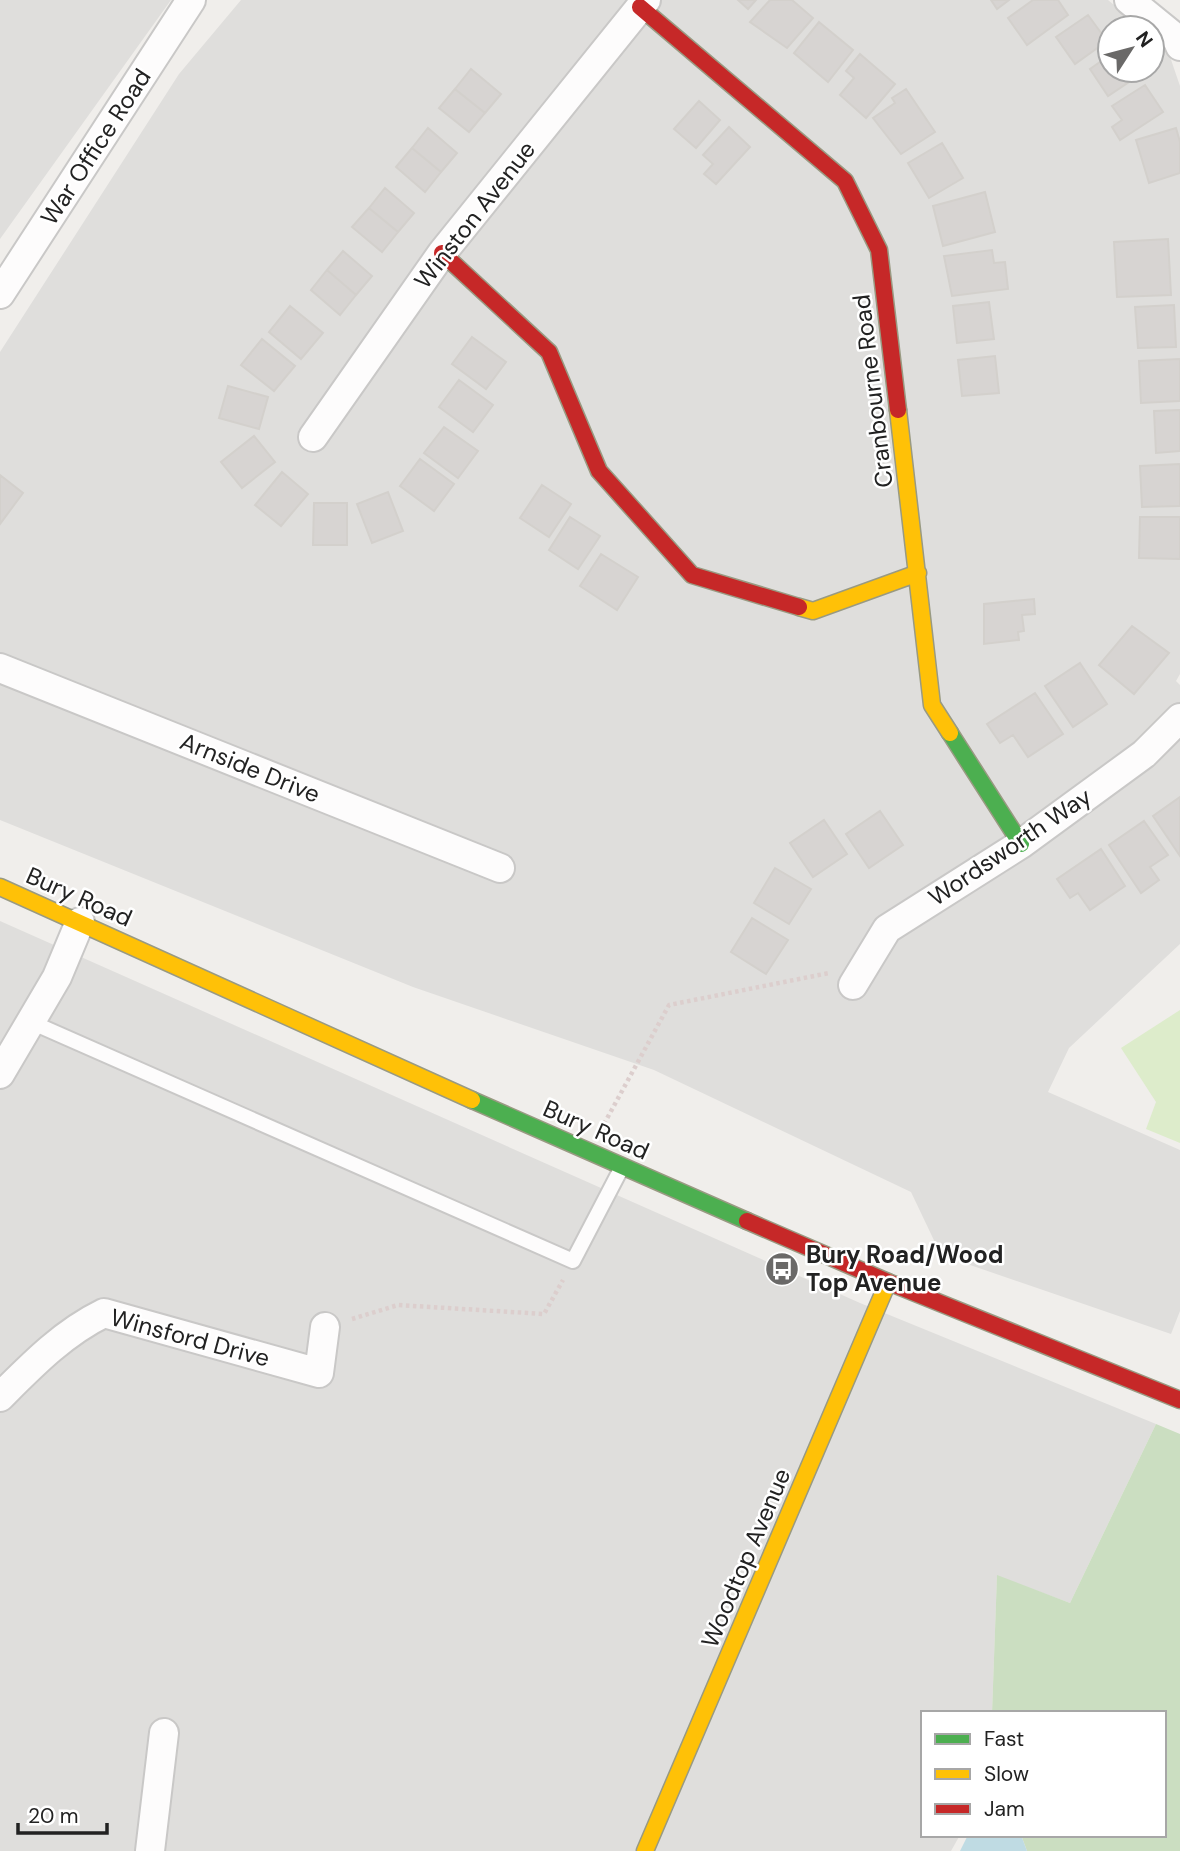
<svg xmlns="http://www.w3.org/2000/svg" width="1180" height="1851" font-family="'DM Sans',sans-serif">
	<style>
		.residential { fill: #dfdedc }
		.grass { fill: #ddeccb }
		.forest { fill: #cbdec1 }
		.water { fill: #bfdbe3 }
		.building { fill: #d7d4d2; stroke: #d3d0cc; stroke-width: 2 }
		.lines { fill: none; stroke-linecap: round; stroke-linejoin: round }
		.lane-casing { stroke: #c9c8c7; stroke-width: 18 }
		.street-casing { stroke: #c9c8c7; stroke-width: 32 }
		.fast-casing { stroke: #999a82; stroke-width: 19 }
		.slow-casing { stroke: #999a82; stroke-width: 19 }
		.jam-casing { stroke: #999a82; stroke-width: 19 }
		.path { stroke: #dccecd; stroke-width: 4.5; stroke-dasharray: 3.5 3.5; stroke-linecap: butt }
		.lane { stroke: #fdfcfc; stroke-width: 14 }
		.street { stroke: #fdfcfc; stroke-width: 28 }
		.fast { stroke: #4caf50; stroke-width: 16 }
		.slow { stroke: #ffc107; stroke-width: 16 }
		.jam { stroke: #c62828; stroke-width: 16 }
		.labels { text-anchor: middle; stroke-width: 5; stroke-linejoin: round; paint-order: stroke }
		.street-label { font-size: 24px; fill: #222; stroke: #fff }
		.poi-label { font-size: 24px; font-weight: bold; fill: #222; stroke: #fff; text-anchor: start }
	</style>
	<rect width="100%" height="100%" fill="#f0eeeb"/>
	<!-- residential -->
	<path class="residential" d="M 0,0 L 171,0 L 0,239 Z
		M 241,0 L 1108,0 L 1142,28 L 1110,28 L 1110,70 L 1152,70 L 1152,36 L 1167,48 L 1180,86 L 1180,674 L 1176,681 L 1180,685 L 1180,944 L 1069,1048 L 1048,1092 L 1180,1150 L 1180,1311 L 1171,1334 L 941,1255 L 911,1192 L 654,1070 L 413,987 L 0,820 L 0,352 L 179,74 Z
		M 0,921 L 860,1303 L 1156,1424 L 1070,1603 L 997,1576 L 992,1713 L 923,1713 L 923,1835 L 960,1835 L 951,1851 L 0,1851 Z"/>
	<!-- grass -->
	<path class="grass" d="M 1180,1010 L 1180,1143 L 1146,1129 L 1156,1102 L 1121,1048 Z"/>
	<!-- forest -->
	<path class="forest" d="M 1156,1424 L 1180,1434 L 1180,1851 L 1027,1851 L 1021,1835 L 1164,1835 L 1164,1713 L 992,1713 L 997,1575 L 1070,1603 Z"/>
	<!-- water -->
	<path class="water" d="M 968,1835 L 1021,1835 L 1027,1851 L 960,1851 Z"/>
	<!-- building -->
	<path class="building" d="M 738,0 L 756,0 L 748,9 Z
		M 770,0 L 792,0 L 813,18 L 787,48 L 750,22 Z
		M 991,0 L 1009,0 L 997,9 Z
		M 1033,0 L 1058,0 L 1068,15 L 1027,45 L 1008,18 Z
		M 1088,15 L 1107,41 L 1075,64 L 1056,37 Z
		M 819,22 L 853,50 L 828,82 L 794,53 Z
		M 860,54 L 895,84 L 866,118 L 840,95 L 854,78 L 846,71 Z
		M 1110,55 L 1110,70 L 1138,70 L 1141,74 L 1108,96 L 1090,69 Z
		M 471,69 L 501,94 L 485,113 L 455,89 Z
		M 1145,85 L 1163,112 L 1120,140 L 1112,127 L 1122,120 L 1112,106 Z
		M 455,89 L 485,113 L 469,132 L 439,108 Z
		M 906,89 L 935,132 L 901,154 L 873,118 L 895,103 L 892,98 Z
		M 699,101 L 720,120 L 696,148 L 674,129 Z
		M 729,127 L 750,147 L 716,184 L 704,174 L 713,164 L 703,155 Z
		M 428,128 L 457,153 L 441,172 L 412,148 Z
		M 1176,128 L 1180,142 L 1180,173 L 1149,183 L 1136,140 Z
		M 942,143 L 963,178 L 929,198 L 908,163 Z
		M 412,148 L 441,172 L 425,192 L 396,167 Z
		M 385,188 L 414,213 L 398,232 L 369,208 Z
		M 985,192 L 995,232 L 943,246 L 933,206 Z
		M 369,208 L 398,232 L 382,252 L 352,227 Z
		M 1168,239 L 1171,295 L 1117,297 L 1114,242 Z
		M 992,250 L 994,263 L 1005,262 L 1008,289 L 952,296 L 944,256 Z
		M 343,251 L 372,276 L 356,295 L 327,270 Z
		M 327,270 L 356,295 L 340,315 L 311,290 Z
		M 989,302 L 994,339 L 957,343 L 953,306 Z
		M 1174,305 L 1176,347 L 1138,348 L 1135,307 Z
		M 290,306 L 323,333 L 301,359 L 269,332 Z
		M 472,337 L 506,362 L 486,389 L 452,364 Z
		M 262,339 L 295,366 L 274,391 L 241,365 Z
		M 995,356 L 999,393 L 962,396 L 958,360 Z
		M 1180,359 L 1180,401 L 1141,403 L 1139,361 Z
		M 459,380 L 493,405 L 473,432 L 439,407 Z
		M 228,386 L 268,397 L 259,429 L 219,418 Z
		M 1180,410 L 1180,451 L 1156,453 L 1154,411 Z
		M 444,427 L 478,451 L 458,478 L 424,453 Z
		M 254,436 L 275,462 L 242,488 L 221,462 Z
		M 420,459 L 454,484 L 434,511 L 400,486 Z
		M 1180,464 L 1180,506 L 1142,507 L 1140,466 Z
		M 282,472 L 308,494 L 281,526 L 255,505 Z
		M 0,475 L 23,493 L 0,524 Z
		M 542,485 L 571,504 L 549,537 L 520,518 Z
		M 388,492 L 403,531 L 372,543 L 357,504 Z
		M 314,503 L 347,503 L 347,545 L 313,545 Z
		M 570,517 L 600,536 L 578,569 L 549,550 Z
		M 1140,517 L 1180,517 L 1180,559 L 1139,558 Z
		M 601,554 L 638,577 L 617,610 L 580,586 Z
		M 1034,599 L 1035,614 L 1022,615 L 1024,631 L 1018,632 L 1019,640 L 984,644 L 984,604 Z
		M 1132,626 L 1169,653 L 1134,694 L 1099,665 Z
		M 1080,663 L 1107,704 L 1073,727 L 1045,686 Z
		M 1035,693 L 1063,734 L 1028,757 L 1013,735 L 1000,743 L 987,724 Z
		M 1180,797 L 1180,856 L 1153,816 Z
		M 880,811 L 903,845 L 869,868 L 846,834 Z
		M 824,820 L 847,854 L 813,877 L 790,843 Z
		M 1144,821 L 1168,855 L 1150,867 L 1159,880 L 1141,893 L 1109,845 Z
		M 1101,849 L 1125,886 L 1090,910 L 1078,893 L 1070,898 L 1057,879 Z
		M 775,868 L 811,889 L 789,924 L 754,903 Z
		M 752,918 L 788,940 L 766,974 L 731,952 Z"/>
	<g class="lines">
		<!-- lane casing -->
		<g class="lane-casing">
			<path id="lane" d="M 31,1022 L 573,1261 L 622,1167"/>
		</g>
		<!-- street casing -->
		<g class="street-casing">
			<path id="street" d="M 1129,0 L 1177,39 L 1180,46
				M 0,294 L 191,0
				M 313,437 L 442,253 L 646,0
				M 0,668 L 500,868
				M 853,985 L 887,929 L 1021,844 L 1144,754 L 1180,718
				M 0,1074 L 57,977 L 80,922
				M 0,1397 C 32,1365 63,1333 104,1313 L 319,1373 L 325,1327
				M 150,1851 L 164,1733"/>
		</g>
		<!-- fast casing -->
		<g class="fast-casing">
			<path id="fast" d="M 950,733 L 1021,844
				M 472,1100 L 747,1221"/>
		</g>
		<!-- slow casing -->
		<g class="slow-casing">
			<path id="slow" d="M 898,410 L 932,705 L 950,733
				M 799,607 L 813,611 L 918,573
				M 0,887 L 472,1100
				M 645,1851 L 888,1282"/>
		</g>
		<!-- jam casing -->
		<g class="jam-casing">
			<path id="jam" d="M 640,7 L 845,181 L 879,250 L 898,410
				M 442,253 L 549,352 L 599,471 L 692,575 L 799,607
				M 747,1221 L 888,1282 L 1180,1400"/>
		</g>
		<!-- path -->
		<path class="path" d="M 604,1124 L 669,1005 L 829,973
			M 352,1319 L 398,1305 L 544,1314 L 563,1280"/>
		<!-- lane -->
		<use href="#lane" class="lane"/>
		<!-- street -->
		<use href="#street" class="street"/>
		<!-- fast -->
		<use href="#fast" class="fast"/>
		<!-- slow -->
		<use href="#slow" class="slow"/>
		<!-- jam -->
		<use href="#jam" class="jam"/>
	</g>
	<!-- icons -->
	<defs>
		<g id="bus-disc" transform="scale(1.75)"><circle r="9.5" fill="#6a6968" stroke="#fff"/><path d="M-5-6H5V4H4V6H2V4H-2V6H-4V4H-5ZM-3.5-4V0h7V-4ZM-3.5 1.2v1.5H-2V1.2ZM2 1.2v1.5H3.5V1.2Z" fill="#fff"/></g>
	</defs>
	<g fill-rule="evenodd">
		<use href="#bus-disc" x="782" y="1269"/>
	</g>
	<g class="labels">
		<!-- street labels -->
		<g class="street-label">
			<text transform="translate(96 147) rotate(-57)" y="8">War Office Road</text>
			<text transform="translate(475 215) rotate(-52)" y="8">Winston Avenue</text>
			<text transform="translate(873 391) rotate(-97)" y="8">Cranbourne Road</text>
			<text transform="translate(250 768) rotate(22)" y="8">Arnside Drive</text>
			<text transform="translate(1010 847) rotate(-34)" y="8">Wordsworth Way</text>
			<text transform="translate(79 897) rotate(24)" y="8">Bury Road</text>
			<text transform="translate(596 1130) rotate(24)" y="8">Bury Road</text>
			<text transform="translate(190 1338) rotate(15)" y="8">Winsford Drive</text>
			<text transform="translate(746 1558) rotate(-67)" y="8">Woodtop Avenue</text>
		</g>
		<!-- poi labels -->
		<g class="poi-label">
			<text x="806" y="1263">Bury Road/Wood<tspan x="806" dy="28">Top Avenue</tspan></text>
		</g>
	</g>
	<!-- legend -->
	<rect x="921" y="1711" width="245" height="126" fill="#ffffff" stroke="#a7a7a7" stroke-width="2"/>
	<rect x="935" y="1734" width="35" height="10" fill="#4caf50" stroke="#a7a7a7" stroke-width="2"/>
	<text x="984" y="1746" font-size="21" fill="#222222">Fast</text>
	<rect x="935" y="1769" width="35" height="10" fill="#ffc107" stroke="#a7a7a7" stroke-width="2"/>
	<text x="984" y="1781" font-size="21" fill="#222222">Slow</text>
	<rect x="935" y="1804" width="35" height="10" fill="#c62828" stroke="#a7a7a7" stroke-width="2"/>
	<text x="984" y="1816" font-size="21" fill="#222222">Jam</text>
	<!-- north arrow -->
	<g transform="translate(1131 49) rotate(54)"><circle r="33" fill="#ffffff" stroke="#a7a7a7" stroke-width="2"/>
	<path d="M0-5L12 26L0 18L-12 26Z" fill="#6a6968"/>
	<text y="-10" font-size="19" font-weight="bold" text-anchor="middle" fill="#222222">N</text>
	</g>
	<!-- scale -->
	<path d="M18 1823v10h89v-10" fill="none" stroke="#222222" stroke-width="3.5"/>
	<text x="28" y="1823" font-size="21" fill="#222222" stroke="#ffffff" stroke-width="5" paint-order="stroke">20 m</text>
</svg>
